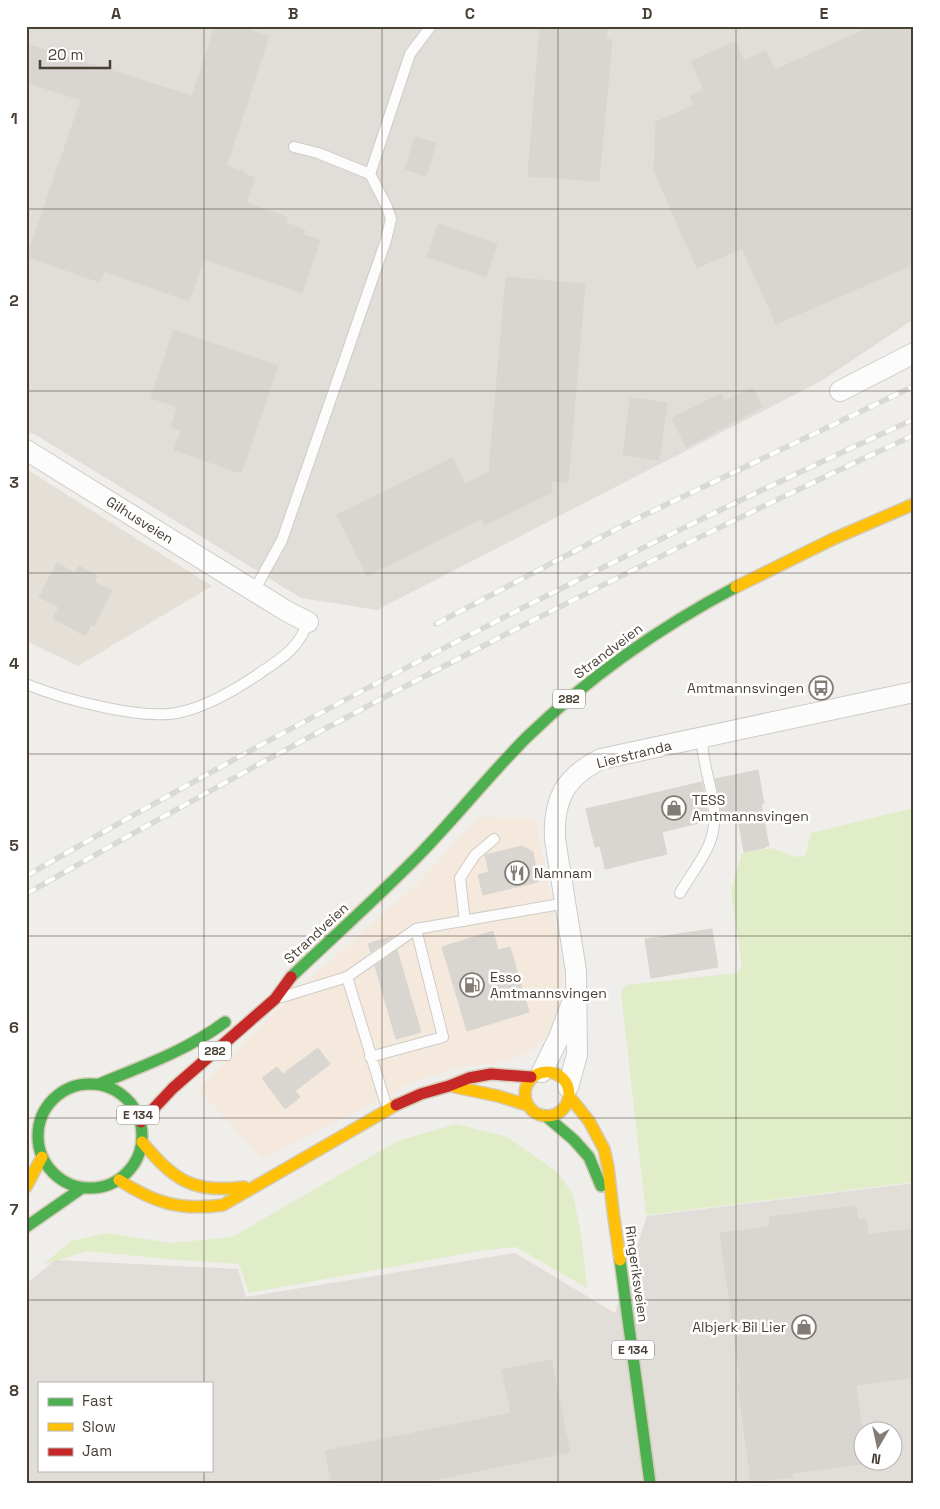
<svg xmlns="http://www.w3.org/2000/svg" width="940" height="1509" font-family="'Space Grotesk',sans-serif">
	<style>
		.residential { fill: #e5e0d7 }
		.commercial { fill: #f4e9dc }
		.industrial { fill: #e1ddd8; fill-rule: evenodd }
		.green { fill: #e0edc8 }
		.building { fill: #d9d5d1; stroke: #d9d5cf }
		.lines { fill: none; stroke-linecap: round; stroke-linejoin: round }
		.lane-casing { stroke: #cfccc7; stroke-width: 12 }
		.street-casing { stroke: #cfccc7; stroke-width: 22 }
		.fast-casing { stroke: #d4cab6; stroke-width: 14 }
		.slow-casing { stroke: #d4cab6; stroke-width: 14 }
		.jam-casing { stroke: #d4cab6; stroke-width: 14 }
		.lane { stroke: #fdfcfc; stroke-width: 10 }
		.street { stroke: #fdfcfc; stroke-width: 20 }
		.fast { stroke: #4caf50; stroke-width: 11 }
		.slow { stroke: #ffc107; stroke-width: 11 }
		.jam { stroke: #c62828; stroke-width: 11 }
		.rail-casing { stroke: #d9d9d8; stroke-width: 5.5 }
		.rail { stroke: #fff; stroke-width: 4; stroke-dasharray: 11; stroke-linecap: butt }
		.grid { fill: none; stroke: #483f35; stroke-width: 1; stroke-opacity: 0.55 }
		.labels { text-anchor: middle; stroke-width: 5; stroke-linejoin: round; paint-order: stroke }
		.shield { fill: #fff; stroke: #7f7972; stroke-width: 1 }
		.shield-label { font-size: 12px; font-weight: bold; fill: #483f35 }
		.street-label { font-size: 14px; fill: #483f35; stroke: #fff }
		.poi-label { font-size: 14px; fill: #483f35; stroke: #fff; text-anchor: start }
		.neatline { fill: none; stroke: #483f35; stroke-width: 2 }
		.grid-label { font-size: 16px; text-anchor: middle; font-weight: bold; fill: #483f35 }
	</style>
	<rect width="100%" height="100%" fill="#f0eeea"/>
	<!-- residential -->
	<path class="residential" d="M 26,469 L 212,586 L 78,666 L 26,641 Z"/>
	<!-- commercial -->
	<path class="commercial" d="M 478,817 L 536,818 L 560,950 L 562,983 L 557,1009 L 546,1036 L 532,1050 L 521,1056 L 507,1061 L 457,1068 L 413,1082 L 263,1159 L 198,1089 L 304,984 L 418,883 Z"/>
	<!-- industrial -->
	<path class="industrial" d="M 26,26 L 914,26 L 914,319 L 821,381 L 377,610 L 301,598 L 36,435 L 26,431 Z
		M 914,1183 L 914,1483 L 26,1483 L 26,1284 L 55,1260 L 238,1269 L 246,1297 L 515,1253 L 615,1313 L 647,1216 ZM 39,1383 L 211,1383 L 211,1470 L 39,1470 ZM 862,1432 L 892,1432 L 892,1462 L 862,1462 Z"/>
	<!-- green -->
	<path class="green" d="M 914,808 L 914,1182 L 646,1215 L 621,992 L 626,985 L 738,973 L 742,966 L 731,890 L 742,853 L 772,848 L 796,857 L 805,856 L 811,833 Z
		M 456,1124 L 507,1137 L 557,1172 L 573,1194 L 581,1234 L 587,1288 L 516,1247 L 485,1250 L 249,1293 L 239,1264 L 176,1260 L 87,1251 L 43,1265 L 71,1241 L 107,1233 L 171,1243 L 232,1237 L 398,1141 Z"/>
	<!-- building -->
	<path class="building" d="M 215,26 L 237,26 L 269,36 L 226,166 L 245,172 L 244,174 L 255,178 L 246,203 L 287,217 L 285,222 L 305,230 L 303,235 L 320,240 L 302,293 L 204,259 L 189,301 L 104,271 L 100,282 L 27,257 L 81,100 L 26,82 L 26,44 L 192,96 Z
		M 540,26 L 608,26 L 606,39 L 612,40 L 599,181 L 528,176 Z
		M 873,26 L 914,26 L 914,264 L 776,324 L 742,248 L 697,268 L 654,171 L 656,122 L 694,105 L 690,96 L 704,90 L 691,61 L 735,42 L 744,61 L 766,51 L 775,70 Z
		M 415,137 L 436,143 L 426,176 L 405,169 Z
		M 438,224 L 497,244 L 486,277 L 427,257 Z
		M 506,277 L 585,284 L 568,482 L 551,481 L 552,492 L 485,525 L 482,518 L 367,576 L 337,515 L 452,458 L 465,484 L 489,472 Z
		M 174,330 L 278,366 L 241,473 L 174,450 L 181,431 L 171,427 L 178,407 L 151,398 Z
		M 753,388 L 762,407 L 686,447 L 672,418 L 721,394 L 724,401 Z
		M 630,398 L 667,403 L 659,460 L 623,455 Z
		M 57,563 L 75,573 L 79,566 L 97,576 L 94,582 L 112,591 L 94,626 L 91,625 L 85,636 L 53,618 L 59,607 L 39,597 Z
		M 758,770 L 764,804 L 761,804 L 769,846 L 765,846 L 765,848 L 744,852 L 737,814 L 721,818 L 720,800 L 715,779 Z
		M 702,782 L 706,802 L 707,821 L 662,832 L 667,854 L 605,869 L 600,846 L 595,847 L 586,809 Z
		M 522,846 L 533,852 L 538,882 L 483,895 L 478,875 L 489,872 L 485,855 Z
		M 712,929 L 718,967 L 651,978 L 645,939 Z
		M 493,931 L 498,950 L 510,947 L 529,1012 L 467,1031 L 442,947 Z
		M 393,936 L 371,952 L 368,944 Z
		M 397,950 L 421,1032 L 396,1039 L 375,966 Z
		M 318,1048 L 330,1064 L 295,1091 L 300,1097 L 285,1109 L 262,1078 L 277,1067 L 283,1074 Z
		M 856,1206 L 858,1220 L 866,1219 L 868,1235 L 914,1229 L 914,1377 L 856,1385 L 862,1431 L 857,1432 L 861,1464 L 792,1473 L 793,1477 L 751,1482 L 738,1384 L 741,1384 L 720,1233 L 770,1227 L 769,1217 Z
		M 551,1360 L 570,1452 L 419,1483 L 332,1483 L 325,1451 L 511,1413 L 502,1370 Z"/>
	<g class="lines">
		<!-- lane casing -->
		<g class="lane-casing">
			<path id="lane" d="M 370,174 L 410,54 L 431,26
				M 254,591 L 282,540 L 386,240 L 391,219 L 387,207 L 370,174 L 318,153 L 294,147
				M 26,684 C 62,699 149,723 185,711 C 211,704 238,688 260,673 C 282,658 298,649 308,622
				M 680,893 C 690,875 705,858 711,839 C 722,805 702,772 702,739
				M 465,921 L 460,878 L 475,855 L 494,839
				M 347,977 L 387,1108
				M 282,997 L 347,977 L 416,929
				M 370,1057 L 443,1037 L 416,929 L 566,903"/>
		</g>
		<!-- street casing -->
		<g class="street-casing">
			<path id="street" d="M 840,391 L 914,353
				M 26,450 L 288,612 L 308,622
				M 542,1072 L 559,1037 L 573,1000
				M 568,1087 L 577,1055 L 576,971 L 555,839 C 553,799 565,777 601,759 L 914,692"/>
		</g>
		<!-- fast casing -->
		<g class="fast-casing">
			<path id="fast" d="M 291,977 C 334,936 378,897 420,854 C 457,816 490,774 527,737 C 589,677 660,627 736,587
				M38 1136a52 52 0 1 1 104 0a52 52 0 1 1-104 0Z
				M 99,1084 C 143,1066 186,1051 225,1022
				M 546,1116 L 574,1140 L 589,1157 L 601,1186
				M 26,1227 L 82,1188
				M 620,1260 L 650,1483"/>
		</g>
		<!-- slow casing -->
		<g class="slow-casing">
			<path id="slow" d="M 736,587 L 833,539 L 914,504
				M525 1094a22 22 0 1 1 44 0a22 22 0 1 1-44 0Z
				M 455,1087 L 498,1096 L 527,1105
				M 569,1096 L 589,1121 L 604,1149 L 608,1167 L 613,1211 L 620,1260
				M 142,1142 C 174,1180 193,1194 244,1187
				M 119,1180 C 154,1203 181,1211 223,1205 L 396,1105
				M 26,1187 L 42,1157"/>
		</g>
		<!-- jam casing -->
		<g class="jam-casing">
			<path id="jam" d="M 396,1105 L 421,1094 L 449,1086 L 469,1078 L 491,1074 L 531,1077
				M 141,1122 L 173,1088 L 275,999 L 291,977"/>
		</g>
		<!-- lane -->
		<use href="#lane" class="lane"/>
		<!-- street -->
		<use href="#street" class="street"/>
		<!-- fast -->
		<use href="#fast" class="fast"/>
		<!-- slow -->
		<use href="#slow" class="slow"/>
		<!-- jam -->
		<use href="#jam" class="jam"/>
		<!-- rail casing -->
		<g class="rail-casing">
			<path id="rail" d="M 436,624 L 630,522 L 914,386
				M 26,876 C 315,710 611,558 914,419
				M 26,894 C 316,728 611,576 914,435"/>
		</g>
		<!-- rail -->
		<use href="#rail" class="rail"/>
	</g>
	<!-- grid -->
	<path class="grid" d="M 204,26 L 204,1383M 382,26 L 382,1483M 558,26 L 558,1483M 736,26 L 736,1483M 26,209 L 914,209M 26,391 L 914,391M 26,573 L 914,573M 26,754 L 914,754M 26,936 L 914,936M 26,1118 L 914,1118M 26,1300 L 914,1300M 204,1470 L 204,1483"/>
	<!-- icons -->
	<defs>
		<g id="bus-ring" transform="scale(1.25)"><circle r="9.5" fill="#fff" stroke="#837c74" stroke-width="1.5"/><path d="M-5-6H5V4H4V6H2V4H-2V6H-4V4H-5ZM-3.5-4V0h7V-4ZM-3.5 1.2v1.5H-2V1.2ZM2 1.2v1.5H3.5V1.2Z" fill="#837c74"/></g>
		<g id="shop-ring" transform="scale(1.25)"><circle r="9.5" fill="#fff" stroke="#837c74" stroke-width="1.5"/><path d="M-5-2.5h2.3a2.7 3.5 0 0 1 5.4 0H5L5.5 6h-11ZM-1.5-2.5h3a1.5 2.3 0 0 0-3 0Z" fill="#837c74"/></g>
		<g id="restaurant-ring" transform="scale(1.25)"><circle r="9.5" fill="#fff" stroke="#837c74" stroke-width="1.5"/><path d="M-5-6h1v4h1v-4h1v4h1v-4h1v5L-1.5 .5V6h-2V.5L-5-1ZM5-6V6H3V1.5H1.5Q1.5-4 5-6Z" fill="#837c74"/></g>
		<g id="fuel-ring" transform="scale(1.25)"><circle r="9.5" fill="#fff" stroke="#837c74" stroke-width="1.5"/><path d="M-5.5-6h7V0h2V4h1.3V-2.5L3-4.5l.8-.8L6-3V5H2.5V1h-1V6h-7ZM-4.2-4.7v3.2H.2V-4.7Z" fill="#837c74"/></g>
	</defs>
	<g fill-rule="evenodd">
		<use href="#bus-ring" x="821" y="688"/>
		<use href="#shop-ring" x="674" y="808"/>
		<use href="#restaurant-ring" x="517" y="873"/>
		<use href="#fuel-ring" x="472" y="985"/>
		<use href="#shop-ring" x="804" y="1327"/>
	</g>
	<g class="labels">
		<!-- shield labels -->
		<g class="shield">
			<rect x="553" y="689.5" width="32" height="19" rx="4"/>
			<rect x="199" y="1041.5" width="32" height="19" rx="4"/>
			<rect x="117" y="1105.5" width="42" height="19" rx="4"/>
			<rect x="612" y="1340.5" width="42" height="19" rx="4"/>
		</g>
		<g class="shield-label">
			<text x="569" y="703">282</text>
			<text x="215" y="1055">282</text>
			<text x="138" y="1119">E 134</text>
			<text x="633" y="1354">E 134</text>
		</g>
		<!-- street labels -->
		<g class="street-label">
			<text transform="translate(140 520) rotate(32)" y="5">Gilhusveien</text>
			<text transform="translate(608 651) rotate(-37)" y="5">Strandveien</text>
			<text transform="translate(634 754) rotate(-14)" y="5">Lierstranda</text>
			<text transform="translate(316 933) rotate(-43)" y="5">Strandveien</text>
			<text transform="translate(637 1274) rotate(82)" y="5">Ringeriksveien</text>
		</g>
		<!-- poi labels -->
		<g class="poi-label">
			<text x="804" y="693" text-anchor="end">Amtmannsvingen</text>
			<text x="692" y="805">TESS<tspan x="692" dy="16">Amtmannsvingen</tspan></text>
			<text x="534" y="878">Namnam</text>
			<text x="490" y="982">Esso<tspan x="490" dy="16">Amtmannsvingen</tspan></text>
			<text x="786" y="1332" text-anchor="end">Albjerk Bil Lier</text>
		</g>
	</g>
	<!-- border -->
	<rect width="940" height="1509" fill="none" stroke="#ffffff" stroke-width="55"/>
	<!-- legend -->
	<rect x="38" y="1382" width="175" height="90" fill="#ffffff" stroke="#b6b2ae"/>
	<rect x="48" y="1398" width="25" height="8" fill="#4caf50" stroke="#b6b2ae"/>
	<text x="82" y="1406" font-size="15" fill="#483f35">Fast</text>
	<rect x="48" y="1423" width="25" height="8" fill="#ffc107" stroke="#b6b2ae"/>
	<text x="82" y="1432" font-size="15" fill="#483f35">Slow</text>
	<rect x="48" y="1448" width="25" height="8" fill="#c62828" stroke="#b6b2ae"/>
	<text x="82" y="1456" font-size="15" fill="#483f35">Jam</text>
	<!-- north arrow -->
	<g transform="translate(878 1446) rotate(189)"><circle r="24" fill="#ffffff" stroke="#b6b2ae"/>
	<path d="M0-4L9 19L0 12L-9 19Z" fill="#837c74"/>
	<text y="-8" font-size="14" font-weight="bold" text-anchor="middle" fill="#483f35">N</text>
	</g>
	<!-- scale -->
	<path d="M40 60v8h70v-8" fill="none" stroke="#483f35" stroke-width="2.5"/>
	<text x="48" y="60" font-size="15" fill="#483f35" stroke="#ffffff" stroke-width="4" paint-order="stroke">20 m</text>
	<rect x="28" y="28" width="884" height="1454" class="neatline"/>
	<g class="grid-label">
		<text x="116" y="19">A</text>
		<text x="293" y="19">B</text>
		<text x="470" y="19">C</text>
		<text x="647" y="19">D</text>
		<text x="824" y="19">E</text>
		<text x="14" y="124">1</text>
		<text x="14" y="306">2</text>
		<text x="14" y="488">3</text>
		<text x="14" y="669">4</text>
		<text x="14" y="851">5</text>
		<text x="14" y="1033">6</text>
		<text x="14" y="1215">7</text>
		<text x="14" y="1396">8</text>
	</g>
</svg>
